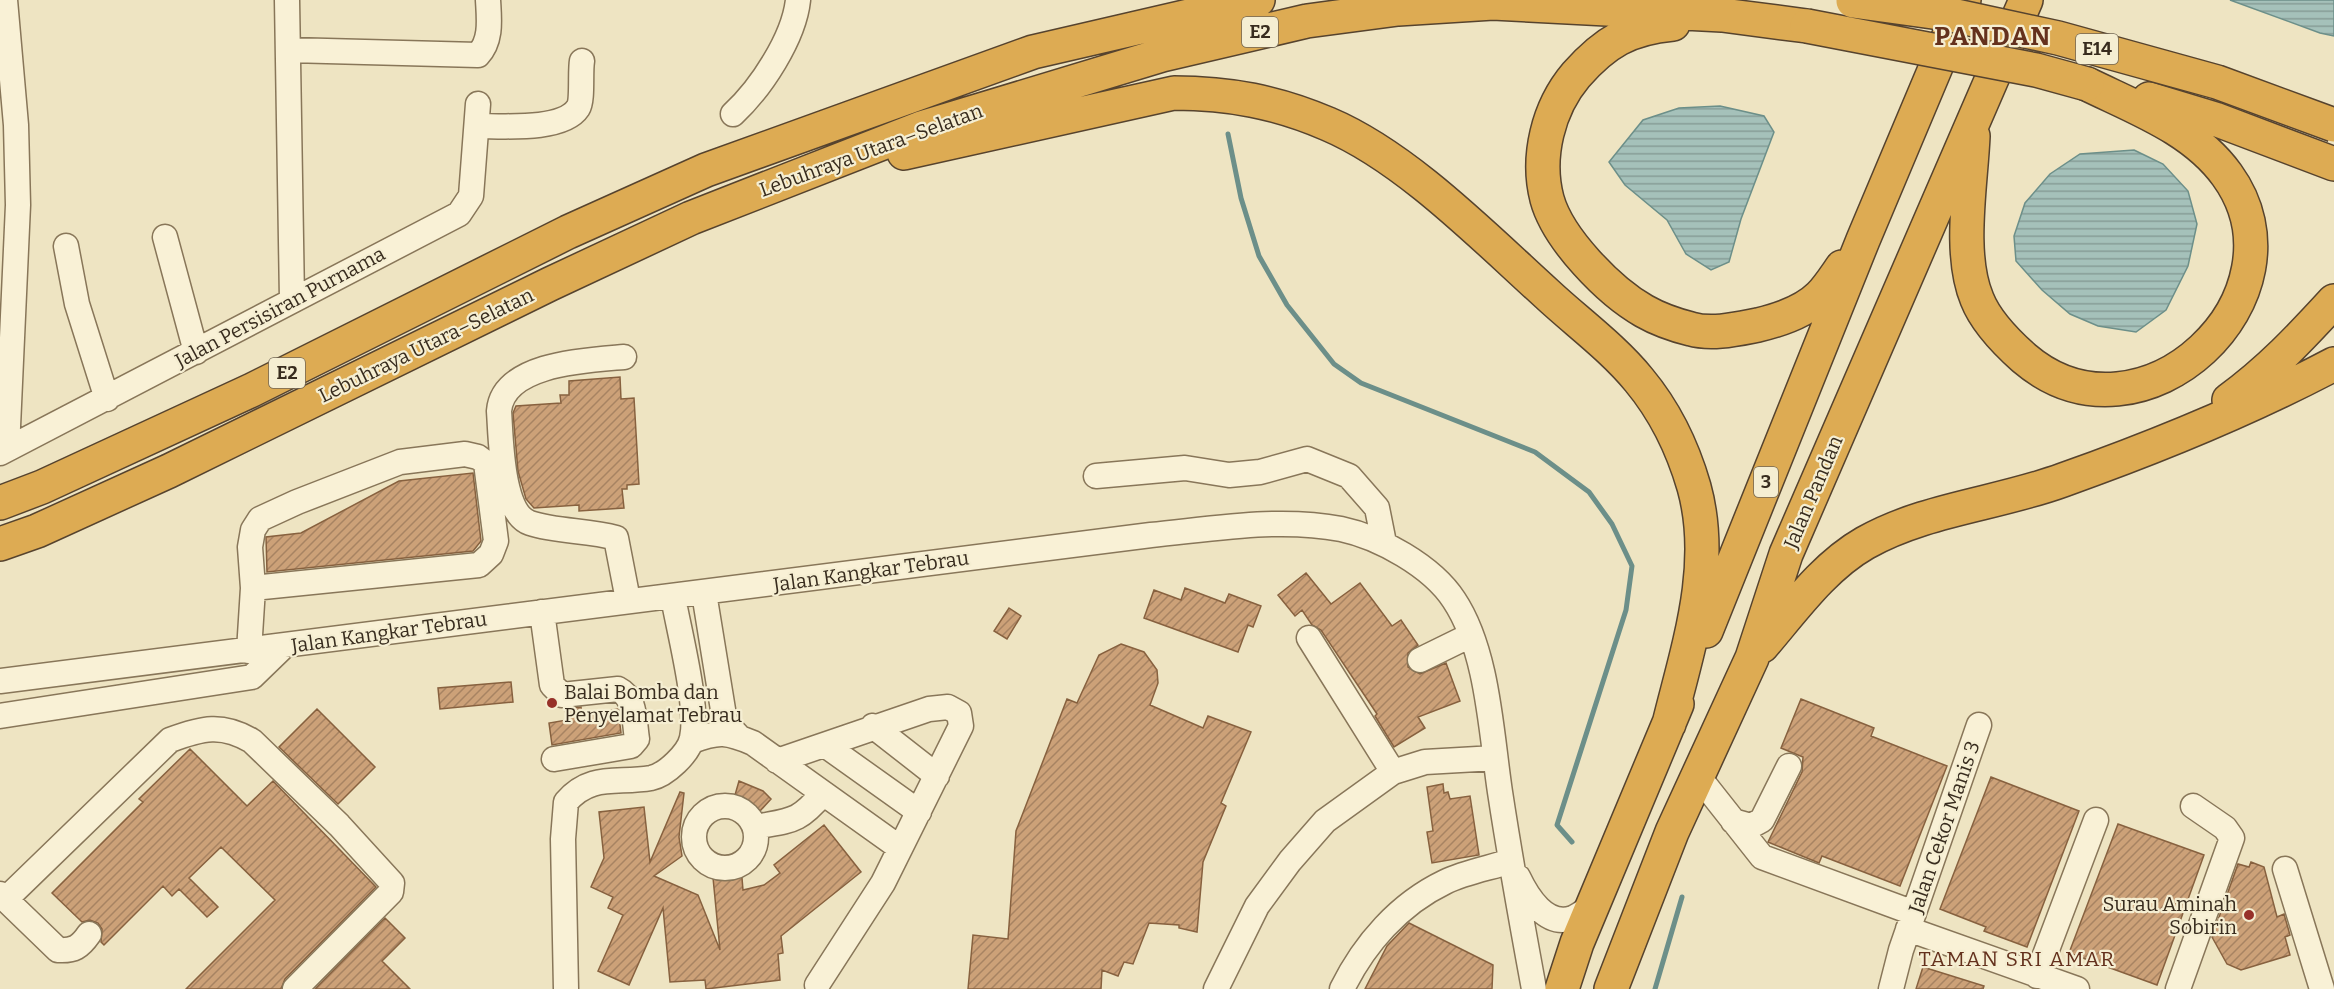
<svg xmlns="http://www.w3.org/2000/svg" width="2334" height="989" font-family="Bitter,serif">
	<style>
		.water { fill: url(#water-rules); stroke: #6c8f89; stroke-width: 1.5 }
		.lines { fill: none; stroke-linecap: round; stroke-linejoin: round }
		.stream { stroke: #6c8f89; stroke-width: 5 }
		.building { fill: url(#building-hatch); stroke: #87613f; stroke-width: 1.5 }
		.minor-casing { stroke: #887659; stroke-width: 27 }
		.highway-casing { stroke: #56432e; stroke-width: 36 }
		.minor { stroke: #f9f1d6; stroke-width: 24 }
		.highway { stroke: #ddab53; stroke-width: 33 }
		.highway-bridge-casing { stroke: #56432e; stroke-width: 36; stroke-linecap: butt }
		.highway-bridge { stroke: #ddab53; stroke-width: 33 }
		.poi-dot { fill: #973129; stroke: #f5eed2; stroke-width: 2 }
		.labels { text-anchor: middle; stroke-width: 4.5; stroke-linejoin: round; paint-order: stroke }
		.shield { fill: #f5eed2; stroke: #716654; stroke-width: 1.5 }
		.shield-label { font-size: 18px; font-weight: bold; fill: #382c1e }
		.street-label { font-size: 20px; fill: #382c1e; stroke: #f5eed2 }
		.poi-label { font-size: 20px; fill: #382c1e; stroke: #f5eed2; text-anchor: start }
		.neighbourhood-label { font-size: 21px; letter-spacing: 1.5px; fill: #64311d; stroke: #f5eed2 }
		.district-label { font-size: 26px; font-weight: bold; letter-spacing: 1.5px; fill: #64311d; stroke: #f5eed2 }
	</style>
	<defs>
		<pattern id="water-rules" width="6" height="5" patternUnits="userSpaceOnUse" patternTransform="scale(1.5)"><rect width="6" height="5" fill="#a5c1ba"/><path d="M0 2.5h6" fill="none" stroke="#879d97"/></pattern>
		<pattern id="building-hatch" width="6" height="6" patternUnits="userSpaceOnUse" patternTransform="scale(1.5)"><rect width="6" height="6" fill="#cca178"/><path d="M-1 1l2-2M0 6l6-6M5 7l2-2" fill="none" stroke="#a78362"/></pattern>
	</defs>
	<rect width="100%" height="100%" fill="#eee4c2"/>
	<!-- water -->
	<path class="water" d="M 2230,0 L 2334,0 L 2334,36 L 2320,33 Z
		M 1720,106 L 1764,116 L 1774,132 L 1741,219 L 1729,262 L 1711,270 L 1686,254 L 1667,220 L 1625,185 L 1609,162 L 1643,120 L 1679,108 Z
		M 2134,150 L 2163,164 L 2188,191 L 2197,224 L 2188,266 L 2166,310 L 2136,332 L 2098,326 L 2070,314 L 2042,290 L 2016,261 L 2014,236 L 2025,203 L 2050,174 L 2080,154 Z"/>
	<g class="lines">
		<!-- stream -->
		<path class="stream" d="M 1228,134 L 1241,198 L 1259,256 L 1287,305 L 1334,364 L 1361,383 L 1535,452 L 1589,492 L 1612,524 L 1632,566 L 1626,610 L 1557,825 L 1572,842
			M 1655,989 L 1682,897"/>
	</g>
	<!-- building -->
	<path class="building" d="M 620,377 L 621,399 L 634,398 L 639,484 L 627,485 L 627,489 L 622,489 L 624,508 L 579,511 L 579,505 L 534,508 L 526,499 L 518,471 L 513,413 L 516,406 L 561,403 L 560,395 L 569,395 L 569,381 Z
		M 473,473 L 481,541 L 473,551 L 267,572 L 266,537 L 301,533 L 399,481 Z
		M 1306,573 L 1331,604 L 1360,583 L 1392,626 L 1401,620 L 1418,645 L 1408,653 L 1408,667 L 1420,674 L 1446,663 L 1460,701 L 1418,717 L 1425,728 L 1394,747 L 1375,716 L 1377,714 L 1321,630 L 1312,625 L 1302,610 L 1295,616 L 1278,595 Z
		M 1185,588 L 1225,603 L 1229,594 L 1261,606 L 1253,627 L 1248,625 L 1238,652 L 1144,618 L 1154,590 L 1181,600 Z
		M 1009,608 L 1021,616 L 1007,639 L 994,631 Z
		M 1121,644 L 1144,652 L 1157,670 L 1158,683 L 1150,705 L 1203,728 L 1208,716 L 1251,732 L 1221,803 L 1226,806 L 1203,862 L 1197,932 L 1179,928 L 1179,925 L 1149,923 L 1133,964 L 1124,962 L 1118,976 L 1102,970 L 1101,989 L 968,989 L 973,935 L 1008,939 L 1016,831 L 1067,699 L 1077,703 L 1099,655 Z
		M 511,682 L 513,702 L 440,709 L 438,688 Z
		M 1801,699 L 1874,728 L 1871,736 L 1947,766 L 1900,886 L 1822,856 L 1819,863 L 1768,842 L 1802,772 L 1803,757 L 1781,748 Z
		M 581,707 L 582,714 L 618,709 L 621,733 L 552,745 L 549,723 L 567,720 L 565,709 Z
		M 317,709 L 375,767 L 338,804 L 279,747 Z
		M 190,749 L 247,806 L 273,781 L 376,887 L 285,979 L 281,989 L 186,989 L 275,900 L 221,847 L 189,878 L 218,907 L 207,917 L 179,889 L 172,896 L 163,886 L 104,945 L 101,942 L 102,929 L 98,923 L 90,920 L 82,922 L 52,893 L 143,802 L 139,799 Z
		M 1991,777 L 2079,811 L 2027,947 L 1984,931 L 1986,927 L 1940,909 Z
		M 739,781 L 763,791 L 771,799 L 760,811 L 744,798 L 735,795 Z
		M 1443,784 L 1444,793 L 1448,792 L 1450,799 L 1470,796 L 1479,855 L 1432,863 L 1427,832 L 1433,831 L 1427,787 Z
		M 680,792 L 684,793 L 679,837 L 682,856 L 654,876 L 698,895 L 720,950 L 711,857 L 740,854 L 743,890 L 764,885 L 780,873 L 774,865 L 824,825 L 861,872 L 781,936 L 783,953 L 778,954 L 780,980 L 706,989 L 705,980 L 670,982 L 663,908 L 629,985 L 598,971 L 623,915 L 608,908 L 613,897 L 591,887 L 604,858 L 599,812 L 644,807 L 650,862 Z
		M 2118,824 L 2204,855 L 2157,985 L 2069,953 Z
		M 2251,862 L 2264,867 L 2277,917 L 2284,914 L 2290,935 L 2285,937 L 2290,955 L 2241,970 L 2227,964 L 2212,937 L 2238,864 L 2249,867 Z
		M 385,918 L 405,938 L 382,961 L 410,989 L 315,989 Z
		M 1409,923 L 1493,965 L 1492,989 L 1365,989 L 1387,946 Z
		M 1923,967 L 1984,986 L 1983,989 L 1916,989 Z"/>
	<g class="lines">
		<!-- minor casing -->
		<g class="minor-casing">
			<path id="minor" d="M 5,0 L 16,125 L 18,205 L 7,449
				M 287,0 L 292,300
				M 289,50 L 478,55 C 492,40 489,19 488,0
				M 733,114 C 761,88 794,38 798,0
				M 478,126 C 503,126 563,131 578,108 C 583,100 580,72 582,61
				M 165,237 L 196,352
				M 66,246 L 77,304 L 107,399
				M 624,357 C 588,360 503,363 499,411 C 501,438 501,513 530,523 C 557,532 589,530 616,538 L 628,600
				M 0,453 L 459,214 L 471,196 L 478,104
				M 1096,476 L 1185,468 L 1229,475 L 1260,472 L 1307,459 L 1349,476 L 1377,508 L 1384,543
				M 704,593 L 725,722 L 738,736
				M 542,612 L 552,685 L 562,695 L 618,689 C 636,698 634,720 637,739 L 631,746 L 554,759
				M 1309,638 L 1393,772
				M 249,651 L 253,588 L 250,547 L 253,530 L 260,519 L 297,502 L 400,462 L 465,454 L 478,457 L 486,463 L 496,541 L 491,554 L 479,565 L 253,588
				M 1420,660 L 1471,635
				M 0,681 L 1151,535 C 1213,529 1279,517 1341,529 C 1379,537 1432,566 1454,600 C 1488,651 1491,732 1500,792 C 1510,858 1522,924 1534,989
				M 0,716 L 252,677 L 284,646
				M 873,726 L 937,776
				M 692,741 C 719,731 727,732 753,743 L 900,848
				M 825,745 L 919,812
				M 777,761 L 929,709 L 948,707 L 959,713 L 961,726 L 883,883 L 817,985
				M 1698,776 L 1762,857 L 1914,913
				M694 837a31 31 0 1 1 62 0a31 31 0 1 1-62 0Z
				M 1733,821 L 1751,826 L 1762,820 L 1789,766
				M 755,827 C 791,820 798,823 823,793
				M 2285,869 L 2322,989
				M 1518,877 C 1527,896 1546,928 1573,918 C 1580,915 1587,909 1593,905
				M 0,894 L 58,950 C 74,951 80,947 89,934
				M 6,899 L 170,740 C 202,728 222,723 252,741 L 339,825 L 392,883 L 391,892 L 295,989
				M 1908,929 L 2077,989
				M 2037,976 L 2096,820
				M 566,989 L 563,839 L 566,802 C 591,773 617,784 651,778 C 666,775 689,753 692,738 C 699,707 679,631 673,597
				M 1216,989 L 1257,906 L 1290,861 L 1325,821 L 1393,772 L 1425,762 L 1495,758
				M 1342,989 C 1364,944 1399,904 1445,882 C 1465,872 1490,868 1511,861
				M 1891,989 L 1901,950 L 1979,725
				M 2178,989 L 2232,838 L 2225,828 L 2193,806"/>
		</g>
		<!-- highway casing -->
		<g class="highway-casing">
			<path id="highway" d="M 1673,24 C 1629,28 1605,42 1576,75 C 1548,108 1536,157 1547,199 C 1558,239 1609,291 1644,311 C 1658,319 1675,325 1691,329 C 1712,335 1737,329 1758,325 C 1779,320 1804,312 1820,296 C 1828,288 1835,277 1842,267
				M 2149,99 L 2215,119 L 2334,164
				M 1973,136 C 1971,184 1958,254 1977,299 C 1986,322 2006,342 2024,358 C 2142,459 2314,295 2227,175 C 2194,129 2136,108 2087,84
				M 904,153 L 1174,93 C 1229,93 1277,102 1328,124 C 1406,157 1484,237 1547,294 C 1577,322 1613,348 1639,380 C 1664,410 1683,449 1694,487 C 1716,566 1688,647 1669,724
				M 2229,400 C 2269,371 2301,337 2334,301
				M 0,503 L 42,487 L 252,390 L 568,232 L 706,170 L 1033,52 L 1258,0
				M 0,544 L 37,531 L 169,471 L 550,284 L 691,218 L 921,128 L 1162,55 L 1307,21 L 1398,9 L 1493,3 L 1722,15 L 1807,26
				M 1706,631 L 1863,240 L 1964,0
				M 1762,646 C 1793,610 1823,567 1865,543 C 1925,509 1998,504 2063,480 C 2156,447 2247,410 2334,364
				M 1562,989 L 1577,943 L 1677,704
				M 1611,989 L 1672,832 L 1752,658 L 1786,554 L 2026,0"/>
		</g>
		<!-- minor -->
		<use href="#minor" class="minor"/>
		<!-- highway -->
		<use href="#highway" class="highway"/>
		<!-- highway-bridge casing -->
		<g class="highway-bridge-casing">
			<path id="highway-bridge" d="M 1853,1 L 1947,14 L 2058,38 L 2217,82 L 2334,125
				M 1807,26 L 2036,70 L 2087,84"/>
		</g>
		<!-- highway-bridge -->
		<use href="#highway-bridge" class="highway-bridge"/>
	</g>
	<!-- markers -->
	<g class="poi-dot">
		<circle cx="552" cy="703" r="6"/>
		<circle cx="2249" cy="915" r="6"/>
	</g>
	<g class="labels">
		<!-- shield labels -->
		<g class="shield">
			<rect x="1242" y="17" width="36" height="30" rx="4.5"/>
			<rect x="2076" y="34" width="42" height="30" rx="4.5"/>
			<rect x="269" y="358" width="36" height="30" rx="4.5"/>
			<rect x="1754" y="467" width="24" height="30" rx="4.5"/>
		</g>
		<g class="shield-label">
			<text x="1260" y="38">E2</text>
			<text x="2097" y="55">E14</text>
			<text x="287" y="379">E2</text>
			<text x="1766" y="488">3</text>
		</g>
		<!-- street labels -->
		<g class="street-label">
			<text transform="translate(871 150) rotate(-20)" y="7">Lebuhraya Utara–Selatan</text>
			<text transform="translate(280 307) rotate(-28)" y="7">Jalan Persisiran Purnama</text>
			<text transform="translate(426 345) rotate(-26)" y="7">Lebuhraya Utara–Selatan</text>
			<text transform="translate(1813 492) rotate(-67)" y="7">Jalan Pandan</text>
			<text transform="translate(871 571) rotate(-8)" y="7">Jalan Kangkar Tebrau</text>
			<text transform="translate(389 632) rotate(-8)" y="7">Jalan Kangkar Tebrau</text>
			<text transform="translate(1944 827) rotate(-71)" y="7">Jalan Cekor Manis 3</text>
		</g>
		<!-- poi labels -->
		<g class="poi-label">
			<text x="564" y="699">Balai Bomba dan<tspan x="564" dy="23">Penyelamat Tebrau</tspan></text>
			<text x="2237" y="911" text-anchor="end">Surau Aminah<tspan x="2237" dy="23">Sobirin</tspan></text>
		</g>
		<!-- neighbourhood labels -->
		<g class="neighbourhood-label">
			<text x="2017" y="966">TAMAN SRI AMAR</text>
		</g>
		<!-- district labels -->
		<g class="district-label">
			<text x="1993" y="45">PANDAN</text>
		</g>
	</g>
</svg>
